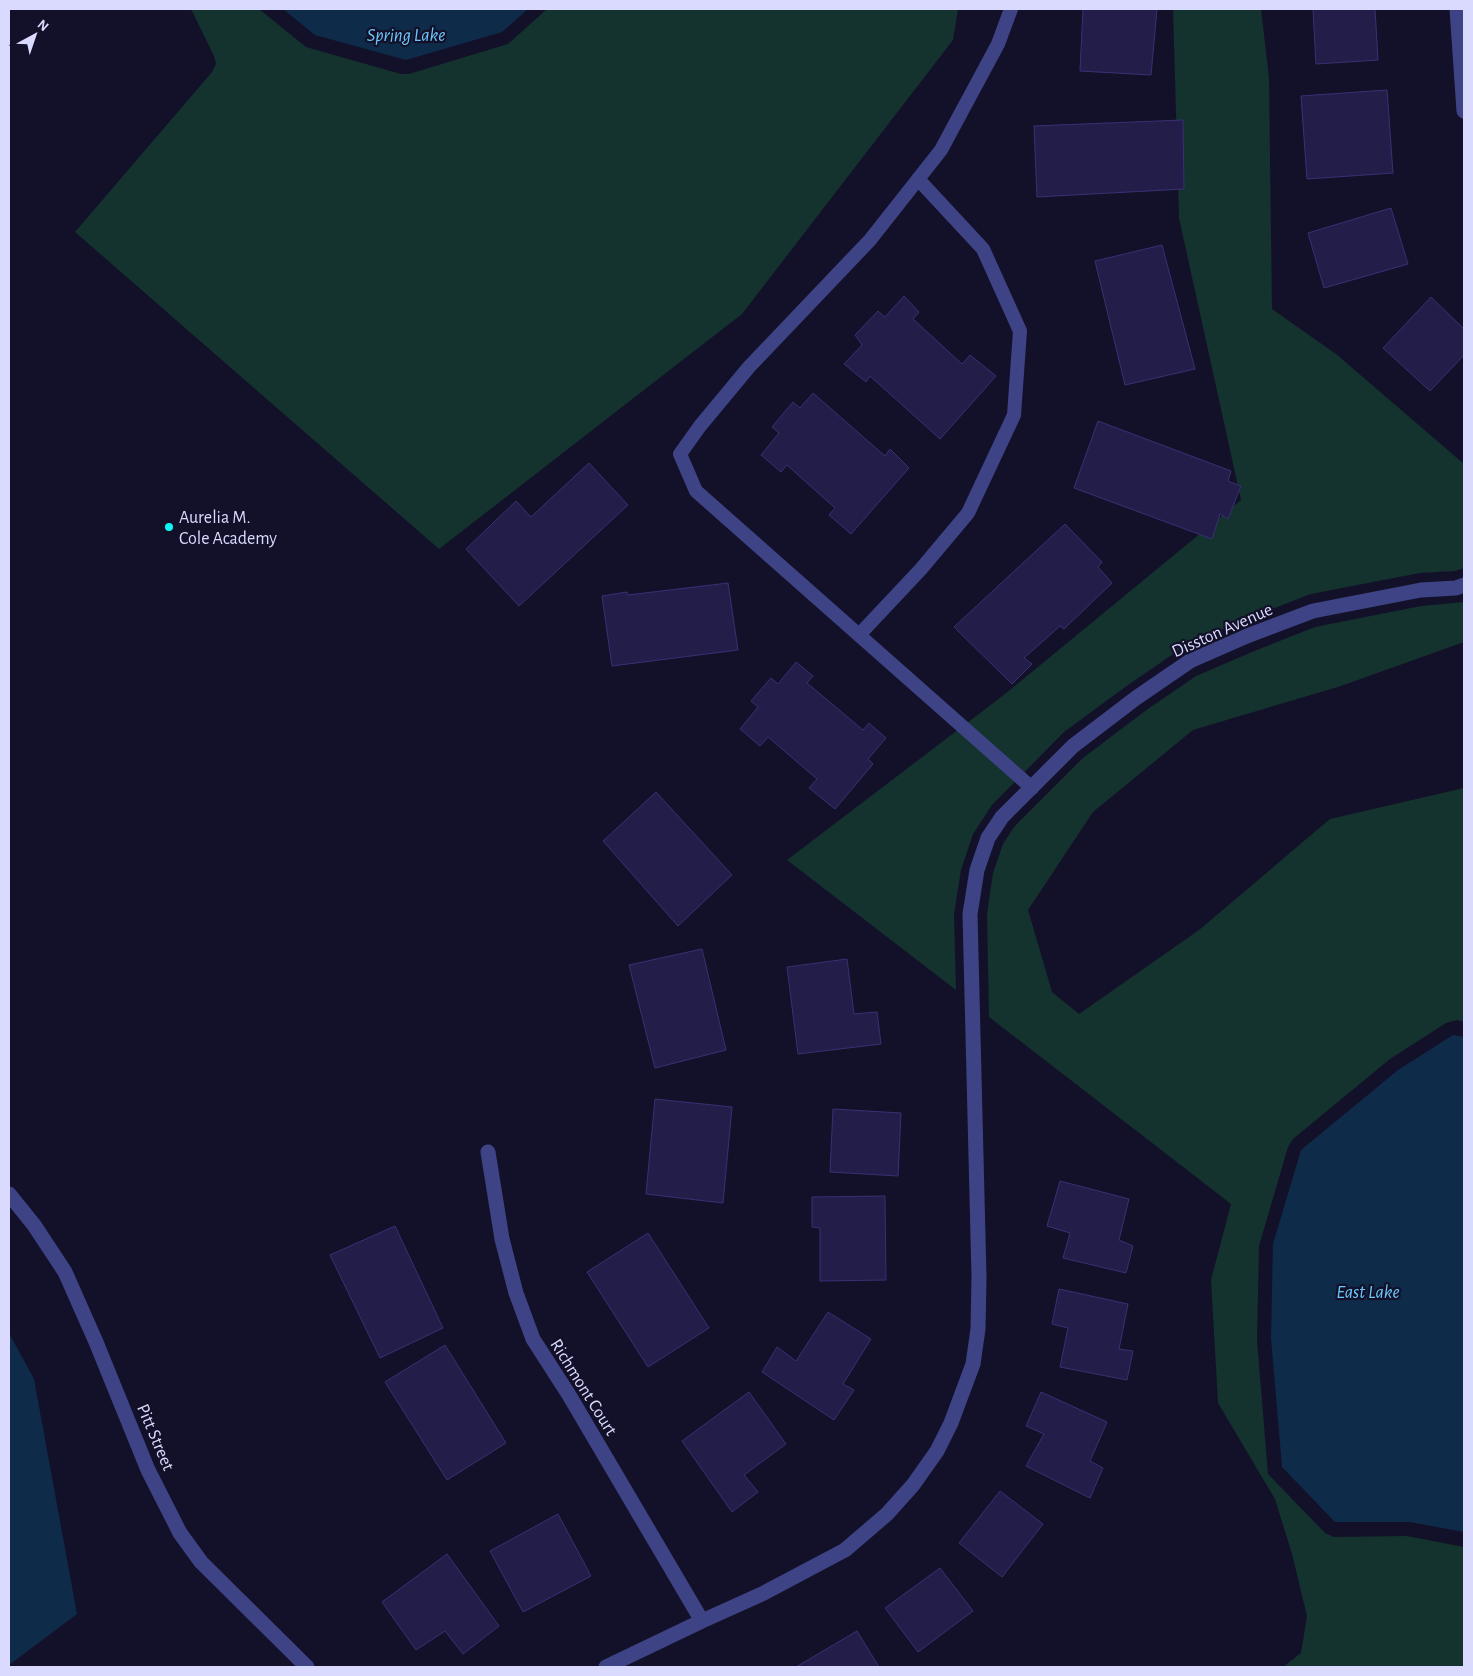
<svg xmlns="http://www.w3.org/2000/svg" width="1473" height="1676" font-family="'Alegreya Sans',sans-serif">
	<style>
		.green { fill: #14322e }
		.water { fill: #0f2b4a }
		.building { fill: #221e49; stroke: #373174 }
		.lines { fill: none; stroke-linecap: round; stroke-linejoin: round }
		.lane { stroke: #3e4386; stroke-width: 14 }
		.street { stroke: #3e4386; stroke-width: 15 }
		.poi-dot { fill: #0df7f6; stroke: #131129; stroke-width: 2 }
		.labels { text-anchor: middle; stroke-width: 4.5; stroke-linejoin: round; paint-order: stroke }
		.poi-label { font-size: 18px; fill: #dadafe; stroke: #131129; text-anchor: start }
		.street-label { font-size: 18px; fill: #dadafe; stroke: #131129 }
		.water-label { font-size: 19px; font-style: italic; fill: #6bc7fa; stroke: #131129 }
	</style>
	<rect width="100%" height="100%" fill="#131129"/>
	<!-- green -->
	<path class="green" d="M 191,9 L 259,9 L 306,47 L 401,74 L 409,74 L 508,44 L 547,9 L 958,9 L 953,40 L 742,314 L 439,549 L 75,232 L 212,72 L 216,64 L 214,56 Z
		M 1173,9 L 1261,9 L 1269,78 L 1272,309 L 1336,354 L 1464,464 L 1464,568 L 1455,571 L 1420,573 L 1311,594 L 1243,620 L 1182,648 L 1128,685 L 1064,732 L 992,805 L 973,834 L 961,870 L 954,914 L 956,990 L 787,860 L 1005,694 L 1241,500 L 1179,218 Z
		M 1464,602 L 1464,642 L 1341,686 L 1193,730 L 1093,812 L 1028,910 L 1052,992 L 1079,1014 L 1199,930 L 1330,819 L 1464,788 L 1464,1022 L 1457,1020 L 1446,1023 L 1390,1059 L 1293,1139 L 1288,1147 L 1259,1246 L 1257,1340 L 1268,1474 L 1325,1533 L 1334,1537 L 1407,1536 L 1464,1547 L 1464,1667 L 1283,1667 L 1301,1653 L 1307,1616 L 1292,1554 L 1275,1499 L 1218,1403 L 1211,1280 L 1231,1204 L 989,1017 L 987,914 L 993,873 L 1003,844 L 1014,827 L 1083,758 L 1145,711 L 1196,676 L 1252,652 L 1315,627 L 1421,606 Z"/>
	<!-- water -->
	<path class="water" d="M 283,9 L 528,9 L 502,32 L 406,60 L 315,35 Z
		M 1453,1035 L 1464,1037 L 1464,1532 L 1410,1522 L 1335,1522 L 1282,1467 L 1271,1338 L 1273,1244 L 1301,1150 L 1398,1070 Z
		M 9,1333 L 34,1379 L 77,1614 L 9,1665 Z"/>
	<!-- building -->
	<path class="building" d="M 1083,9 L 1157,9 L 1151,75 L 1080,71 Z
		M 1313,9 L 1375,9 L 1378,60 L 1316,64 Z
		M 1387,90 L 1393,173 L 1307,179 L 1301,96 Z
		M 1183,120 L 1184,189 L 1037,197 L 1034,126 Z
		M 1391,208 L 1408,264 L 1324,288 L 1308,233 Z
		M 1162,245 L 1195,369 L 1125,385 L 1095,261 Z
		M 904,296 L 919,312 L 913,319 L 962,364 L 970,355 L 996,376 L 940,439 L 870,376 L 866,382 L 844,364 L 862,345 L 855,335 L 878,311 L 885,317 Z
		M 1431,297 L 1464,329 L 1464,355 L 1430,391 L 1383,348 Z
		M 813,393 L 885,456 L 890,449 L 909,468 L 851,534 L 829,515 L 835,508 L 787,465 L 781,472 L 761,455 L 779,433 L 772,427 L 793,402 L 800,408 Z
		M 1098,421 L 1231,471 L 1228,481 L 1241,486 L 1228,519 L 1220,514 L 1212,539 L 1074,488 Z
		M 589,463 L 628,505 L 519,606 L 466,549 L 516,501 L 531,517 Z
		M 1065,524 L 1102,562 L 1098,567 L 1112,583 L 1064,629 L 1060,626 L 1024,658 L 1032,664 L 1012,684 L 954,627 Z
		M 728,583 L 738,650 L 612,666 L 602,596 L 627,592 L 628,595 Z
		M 796,662 L 813,676 L 807,683 L 863,730 L 869,723 L 886,738 L 868,759 L 873,764 L 835,809 L 809,788 L 817,779 L 768,737 L 760,746 L 740,729 L 758,707 L 751,701 L 771,678 L 778,684 Z
		M 656,792 L 732,875 L 678,926 L 603,841 Z
		M 702,949 L 726,1050 L 655,1068 L 629,965 Z
		M 847,959 L 854,1014 L 877,1012 L 881,1044 L 798,1054 L 787,967 Z
		M 655,1099 L 732,1107 L 723,1203 L 646,1194 Z
		M 833,1109 L 901,1113 L 898,1176 L 830,1172 Z
		M 1060,1181 L 1129,1199 L 1119,1240 L 1133,1246 L 1126,1273 L 1063,1258 L 1070,1233 L 1047,1226 Z
		M 885,1196 L 886,1280 L 820,1281 L 820,1228 L 812,1227 L 812,1197 Z
		M 395,1226 L 443,1328 L 380,1358 L 330,1255 Z
		M 648,1233 L 709,1328 L 648,1367 L 587,1272 Z
		M 1059,1289 L 1128,1304 L 1119,1349 L 1133,1351 L 1127,1380 L 1060,1367 L 1068,1328 L 1052,1324 Z
		M 828,1312 L 871,1339 L 843,1384 L 854,1390 L 834,1420 L 762,1372 L 777,1347 L 796,1361 Z
		M 445,1345 L 506,1443 L 447,1480 L 385,1382 Z
		M 749,1392 L 786,1444 L 744,1475 L 758,1492 L 732,1512 L 682,1441 Z
		M 1041,1392 L 1107,1422 L 1090,1461 L 1103,1468 L 1090,1498 L 1026,1466 L 1044,1434 L 1026,1426 Z
		M 1000,1491 L 1043,1524 L 1002,1577 L 959,1543 Z
		M 558,1514 L 591,1576 L 523,1612 L 490,1551 Z
		M 447,1554 L 499,1626 L 463,1654 L 445,1631 L 416,1650 L 382,1602 Z
		M 940,1568 L 973,1611 L 918,1652 L 885,1608 Z
		M 857,1631 L 879,1667 L 796,1667 Z"/>
	<g class="lines">
		<!-- lane -->
		<path class="lane" d="M 1011,9 L 998,44 L 941,150 L 870,240 L 749,367 L 700,426 L 680,454 L 696,491 L 1032,788
			M 859,635 L 921,569 L 968,513 L 1014,415 L 1020,331 L 983,249 L 918,179"/>
		<!-- street -->
		<path class="street" d="M 1457,9 L 1464,111
			M 488,1152 L 502,1239 L 516,1293 L 533,1339 L 569,1395 L 702,1621
			M 9,1194 L 34,1225 L 65,1272 L 96,1342 L 148,1470 L 180,1533 L 201,1562 L 307,1667
			M 606,1667 L 702,1621 L 764,1593 L 845,1550 L 887,1514 L 913,1485 L 937,1451 L 951,1423 L 973,1364 L 978,1329 L 979,1277 L 970,914 L 977,870 L 988,838 L 1002,817 L 1073,746 L 1136,698 L 1190,661 L 1247,636 L 1313,611 L 1421,590 L 1456,588 L 1464,585"/>
	</g>
	<!-- markers -->
	<circle class="poi-dot" cx="169" cy="527" r="5"/>
	<g class="labels">
		<!-- poi labels -->
		<g class="poi-label">
			<text x="179" y="523">Aurelia M.<tspan x="179" dy="21">Cole Academy</tspan></text>
		</g>
		<!-- street labels -->
		<g class="street-label">
			<text transform="translate(1222 630) rotate(-24)" y="6">Disston Avenue</text>
			<text transform="translate(584 1387) rotate(58)" y="6">Richmont Court</text>
			<text transform="translate(156 1437) rotate(67)" y="6">Pitt Street</text>
		</g>
		<!-- water labels -->
		<g class="water-label">
			<text x="406" y="41">Spring Lake</text>
			<text x="1368" y="1298">East Lake</text>
		</g>
	</g>
	<!-- border -->
	<rect width="1473" height="1676" fill="none" stroke="#dadafe" stroke-width="20"/>
	<!-- north arrow -->
	<g transform="translate(35 35) rotate(40)" stroke="#131129" stroke-width="4" paint-order="stroke">
	<path d="M0-4L9 19L0 12L-9 19Z" fill="#dadafe"/>
	<text y="-8" font-size="14" font-weight="bold" text-anchor="middle" fill="#dadafe">N</text>
	</g>
</svg>
